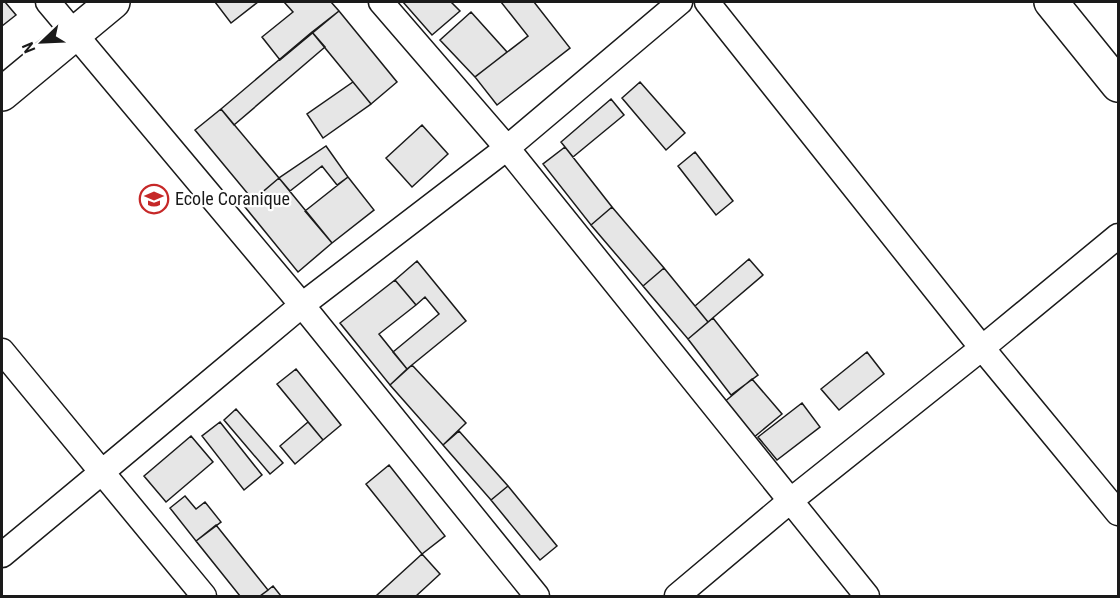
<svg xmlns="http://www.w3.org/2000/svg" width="1120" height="598" font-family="'Roboto Condensed',sans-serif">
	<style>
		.building { fill: #e6e6e6; stroke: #1a1a1a; stroke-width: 1.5 }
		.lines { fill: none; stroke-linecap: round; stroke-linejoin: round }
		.street-casing { stroke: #1a1a1a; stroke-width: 27 }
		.secondary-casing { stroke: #1a1a1a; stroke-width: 36 }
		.primary-casing { stroke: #1a1a1a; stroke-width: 36 }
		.street { stroke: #fff; stroke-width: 24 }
		.secondary { stroke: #fff; stroke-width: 33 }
		.primary { stroke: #fff; stroke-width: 33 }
		.labels { text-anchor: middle; stroke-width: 4.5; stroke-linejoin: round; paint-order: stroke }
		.poi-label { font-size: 18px; fill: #1a1a1a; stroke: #fff; text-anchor: start }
	</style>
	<rect width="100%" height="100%" fill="#fff"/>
	<!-- building -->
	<path class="building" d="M 2,2 L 5,2 L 16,15 L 2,26 Z
		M 215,2 L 258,2 L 231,23 Z
		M 284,2 L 331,2 L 339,11 L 280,60 L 262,37 L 293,12 Z
		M 403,2 L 451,2 L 460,11 L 432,35 Z
		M 501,2 L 534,2 L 570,48 L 497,105 L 475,77 L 528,36 Z
		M 339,11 L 397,82 L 371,104 L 312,32 Z
		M 471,12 L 507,52 L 475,77 L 440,40 Z
		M 312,32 L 325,47 L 234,125 L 221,109 Z
		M 353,82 L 371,104 L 323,138 L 307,114 Z
		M 640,82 L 685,133 L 666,150 L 622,98 Z
		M 611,99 L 624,115 L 573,157 L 561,142 Z
		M 221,109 L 279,178 L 253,200 L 195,130 Z
		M 422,125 L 448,154 L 412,187 L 386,158 Z
		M 326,146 L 348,177 L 337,185 L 322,166 L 290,191 L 279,178 Z
		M 565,147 L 612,207 L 591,225 L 543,164 Z
		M 695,152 L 733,201 L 716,215 L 678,166 Z
		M 348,177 L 374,210 L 332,243 L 305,211 Z
		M 279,178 L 332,243 L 298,272 L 245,207 Z
		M 612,207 L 664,268 L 643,286 L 591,225 Z
		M 749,259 L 763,275 L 708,322 L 695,306 Z
		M 417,261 L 466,321 L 407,369 L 393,352 L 439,314 L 425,297 L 416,305 L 395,280 Z
		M 664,268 L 708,322 L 688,339 L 643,286 Z
		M 395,280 L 416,305 L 379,334 L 407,369 L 390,385 L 340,323 Z
		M 713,318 L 758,375 L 731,395 L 688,339 Z
		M 867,352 L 884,374 L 839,410 L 821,389 Z
		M 412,365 L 466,423 L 443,445 L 390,385 Z
		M 296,369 L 341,425 L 323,440 L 277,384 Z
		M 752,379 L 782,414 L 753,438 L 723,403 Z
		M 802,403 L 820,427 L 777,460 L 758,437 Z
		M 236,409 L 283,463 L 270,474 L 224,420 Z
		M 220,422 L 262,475 L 244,490 L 202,436 Z
		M 308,422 L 323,440 L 295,464 L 280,446 Z
		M 459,431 L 508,486 L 491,500 L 443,445 Z
		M 191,436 L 213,462 L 166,502 L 144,476 Z
		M 389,465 L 445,536 L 422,554 L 366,484 Z
		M 508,486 L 557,546 L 540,560 L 491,500 Z
		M 185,496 L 196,509 L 205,502 L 221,522 L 196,541 L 170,508 Z
		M 216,525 L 268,590 L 260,596 L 240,596 L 196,541 Z
		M 422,554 L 440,574 L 416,596 L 376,596 Z
		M 273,586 L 281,596 L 260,596 L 268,590 Z"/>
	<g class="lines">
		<!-- street casing -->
		<g class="street-casing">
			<path id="street" d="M 48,2 L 302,305 L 537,596
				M 381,2 L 507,148 L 867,596
				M 707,2 L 982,348 L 1118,513
				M 2,351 L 204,596
				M 2,555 L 102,472 L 302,305 L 507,148 L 680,2
				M 677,596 L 790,501 L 982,348 L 1118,236"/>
		</g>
		<!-- secondary casing -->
		<g class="secondary-casing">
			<path id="secondary" d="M 1051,2 L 1118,85"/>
		</g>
		<!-- primary casing -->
		<g class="primary-casing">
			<path id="primary" d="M 2,94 L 113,2"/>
		</g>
		<!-- street -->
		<use href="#street" class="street"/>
		<!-- secondary -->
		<use href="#secondary" class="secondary"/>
		<!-- primary -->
		<use href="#primary" class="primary"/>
	</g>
	<!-- icons -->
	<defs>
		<g id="school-ring" transform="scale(1.5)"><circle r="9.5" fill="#fff" stroke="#c62828" stroke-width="1.5"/><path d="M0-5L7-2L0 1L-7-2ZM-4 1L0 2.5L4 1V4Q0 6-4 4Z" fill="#c62828"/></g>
	</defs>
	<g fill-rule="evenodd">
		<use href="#school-ring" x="154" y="199"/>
	</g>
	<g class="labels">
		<!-- poi labels -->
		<g class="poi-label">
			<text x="175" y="205">Ecole Coranique</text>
		</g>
	</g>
	<!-- border -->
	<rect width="1120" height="598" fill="none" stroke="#1a1a1a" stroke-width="6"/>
	<!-- north arrow -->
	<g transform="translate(42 42) rotate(247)" stroke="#ffffff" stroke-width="4.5" paint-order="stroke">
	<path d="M0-4.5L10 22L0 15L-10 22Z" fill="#1a1a1a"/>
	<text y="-9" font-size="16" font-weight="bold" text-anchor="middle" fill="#1a1a1a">N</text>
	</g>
</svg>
